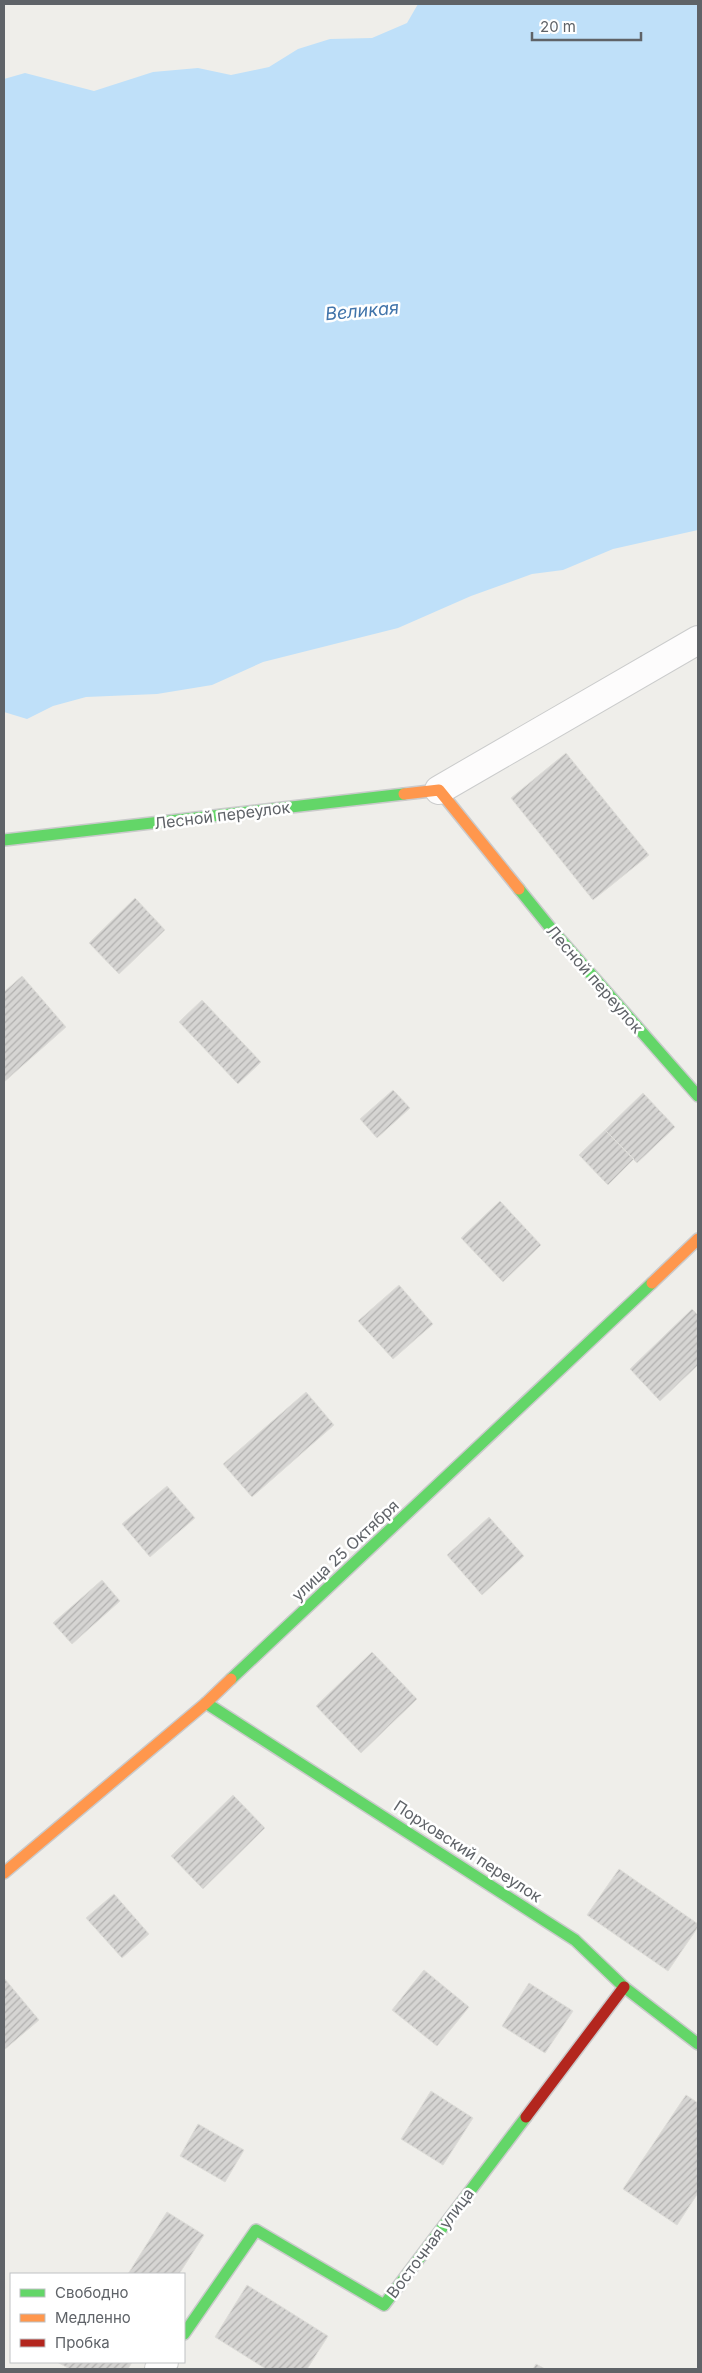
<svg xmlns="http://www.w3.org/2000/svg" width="702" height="2373" font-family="Inter,sans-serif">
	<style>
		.water { fill: #bfe0f9 }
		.building { fill: url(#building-hatch); stroke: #deddd9 }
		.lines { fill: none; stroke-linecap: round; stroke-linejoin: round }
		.street-casing { stroke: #cbcccc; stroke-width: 30 }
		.fast-casing { stroke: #cacacb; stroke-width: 14 }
		.slow-casing { stroke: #cacacb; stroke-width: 14 }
		.jam-casing { stroke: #cacacb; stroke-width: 14 }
		.street { stroke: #fdfcfc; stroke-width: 28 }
		.fast { stroke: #63d668; stroke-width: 11 }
		.slow { stroke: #ff974d; stroke-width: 11 }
		.jam { stroke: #b3261e; stroke-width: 11 }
		.labels { text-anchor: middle; stroke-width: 5; stroke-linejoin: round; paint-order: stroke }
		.street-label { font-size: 16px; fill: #5f6368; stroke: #fff }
		.water-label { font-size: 18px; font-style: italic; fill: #4174aa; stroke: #fff }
	</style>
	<defs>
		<pattern id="building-hatch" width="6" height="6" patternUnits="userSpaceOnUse" patternTransform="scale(1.25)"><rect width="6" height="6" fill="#d6d5d3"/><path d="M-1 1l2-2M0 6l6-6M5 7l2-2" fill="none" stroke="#b1b0af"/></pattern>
	</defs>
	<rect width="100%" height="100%" fill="#efeeea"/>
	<!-- water -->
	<path class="water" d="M 418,4 L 698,4 L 698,530 L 613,549 L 563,570 L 532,574 L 471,596 L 398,628 L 263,662 L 212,685 L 157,694 L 86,697 L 53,706 L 27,719 L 4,712 L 4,79 L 25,73 L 94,91 L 153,72 L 198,68 L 231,75 L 269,67 L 298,49 L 330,39 L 372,38 L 407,23 Z"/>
	<!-- building -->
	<path class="building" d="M 566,753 L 649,855 L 593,900 L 511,798 Z
		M 135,898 L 165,930 L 119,974 L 89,943 Z
		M 22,976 L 66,1027 L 4,1082 L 4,992 Z
		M 202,1000 L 261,1062 L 238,1084 L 179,1022 Z
		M 393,1090 L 410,1108 L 377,1138 L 360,1119 Z
		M 643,1093 L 675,1127 L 637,1163 L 605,1130 Z
		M 605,1130 L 634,1159 L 608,1185 L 579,1155 Z
		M 500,1201 L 541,1245 L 503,1282 L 461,1238 Z
		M 399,1285 L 433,1324 L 393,1359 L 358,1321 Z
		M 692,1309 L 698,1315 L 698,1365 L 660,1401 L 630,1369 Z
		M 306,1392 L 334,1425 L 252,1497 L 223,1464 Z
		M 167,1486 L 195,1518 L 150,1557 L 122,1524 Z
		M 489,1517 L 524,1556 L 482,1595 L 447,1555 Z
		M 102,1580 L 120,1601 L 72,1644 L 53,1623 Z
		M 372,1652 L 417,1699 L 361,1753 L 316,1706 Z
		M 233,1795 L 265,1828 L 203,1889 L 171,1856 Z
		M 619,1869 L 698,1924 L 698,1927 L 668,1971 L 587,1915 Z
		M 114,1894 L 149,1934 L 122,1958 L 86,1918 Z
		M 424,1970 L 469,2007 L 437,2046 L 392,2010 Z
		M 4,1978 L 39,2020 L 4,2050 Z
		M 529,1983 L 573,2011 L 545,2053 L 502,2026 Z
		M 431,2091 L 473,2118 L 443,2165 L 401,2139 Z
		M 686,2095 L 698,2103 L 698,2193 L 677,2225 L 623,2189 Z
		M 198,2124 L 244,2150 L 225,2182 L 180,2156 Z
		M 167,2212 L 204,2235 L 179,2274 L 128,2274 Z
		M 247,2285 L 328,2336 L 307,2369 L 266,2369 L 215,2337 Z
		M 57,2362 L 132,2362 L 128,2369 L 70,2369 Z
		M 536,2364 L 545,2369 L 533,2369 Z"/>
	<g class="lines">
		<!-- street casing -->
		<g class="street-casing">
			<path id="street" d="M 439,790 L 698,640
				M 159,2369 L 164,2362"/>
		</g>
		<!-- fast casing -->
		<g class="fast-casing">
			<path id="fast" d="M 4,840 L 404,794
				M 519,889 L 553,931 L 698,1096
				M 231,1679 L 652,1283
				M 206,1703 L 575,1940 L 624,1987 L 698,2044
				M 184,2334 L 256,2230 L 384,2305 L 526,2117"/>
		</g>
		<!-- slow casing -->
		<g class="slow-casing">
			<path id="slow" d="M 404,794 L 439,790 L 519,889
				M 652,1283 L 698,1239
				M 4,1873 L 206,1703 L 231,1679"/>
		</g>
		<!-- jam casing -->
		<g class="jam-casing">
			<path id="jam" d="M 526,2117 L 624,1987"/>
		</g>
		<!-- street -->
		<use href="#street" class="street"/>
		<!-- fast -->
		<use href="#fast" class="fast"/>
		<!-- slow -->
		<use href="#slow" class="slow"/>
		<!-- jam -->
		<use href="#jam" class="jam"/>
	</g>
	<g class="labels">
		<!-- street labels -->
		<g class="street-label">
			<text transform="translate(222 815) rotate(-7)" y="6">Лесной переулок</text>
			<text transform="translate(595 979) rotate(49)" y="6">Лесной переулок</text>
			<text transform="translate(345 1550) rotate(-43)" y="6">улица 25 Октября</text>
			<text transform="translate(468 1851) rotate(33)" y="6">Порховский переулок</text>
			<text transform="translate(430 2243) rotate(-53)" y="6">Восточная улица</text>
		</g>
		<!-- water labels -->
		<g class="water-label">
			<text transform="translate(362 311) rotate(-5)" y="6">Великая</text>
		</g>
	</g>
	<!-- border -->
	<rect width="702" height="2373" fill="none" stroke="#5f6368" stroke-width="10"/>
	<!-- legend -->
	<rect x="10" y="2273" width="175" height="90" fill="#ffffff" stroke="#bfc1c3"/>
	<rect x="20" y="2289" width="25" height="8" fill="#63d668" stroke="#bfc1c3"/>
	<text x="55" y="2298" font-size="15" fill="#5f6368">Свободно</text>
	<rect x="20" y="2314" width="25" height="8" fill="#ff974d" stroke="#bfc1c3"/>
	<text x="55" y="2323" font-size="15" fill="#5f6368">Медленно</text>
	<rect x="20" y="2339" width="25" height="8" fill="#b3261e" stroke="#bfc1c3"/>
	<text x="55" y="2348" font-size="15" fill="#5f6368">Пробка</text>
	<!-- scale -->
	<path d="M532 32v8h109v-8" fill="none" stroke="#5f6368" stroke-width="2.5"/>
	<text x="540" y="32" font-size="15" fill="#5f6368" stroke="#ffffff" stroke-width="4" paint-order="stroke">20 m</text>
</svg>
